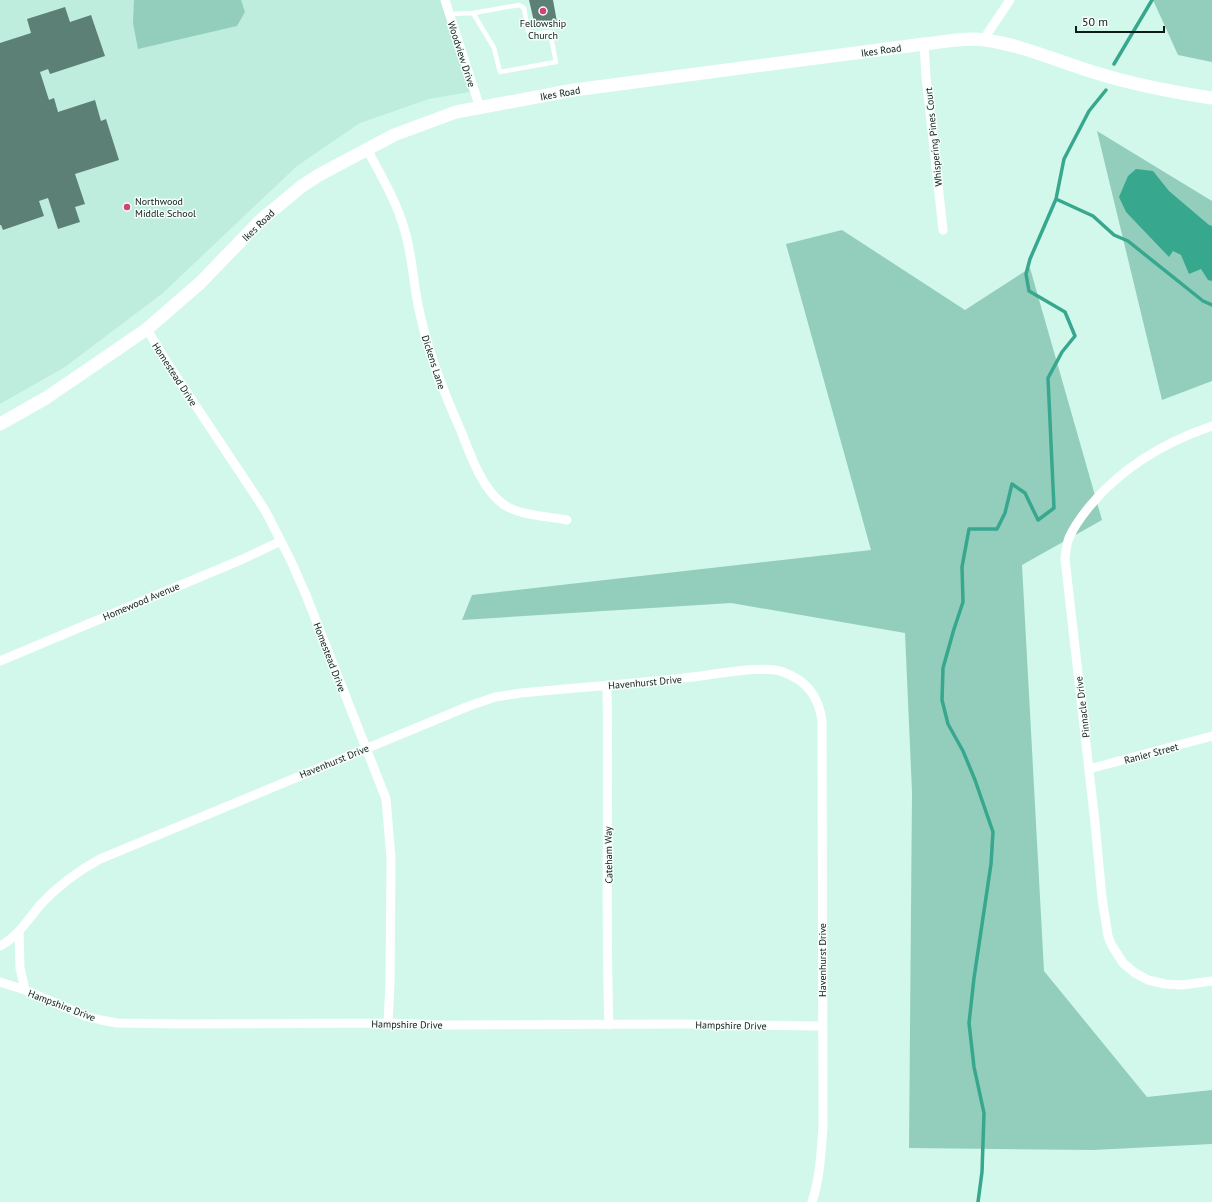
<svg xmlns="http://www.w3.org/2000/svg" width="1212" height="1202" font-family="'PT Sans',sans-serif">
	<style>
		.built { fill: #beedde }
		.green { fill: #93cebd }
		.water { fill: #37a78e }
		.lines { fill: none; stroke-linecap: round; stroke-linejoin: round }
		.stream { stroke: #37a78e; stroke-width: 3.5 }
		.building { fill: #5d8076 }
		.lane { stroke: #fff; stroke-width: 4.5 }
		.street { stroke: #fff; stroke-width: 9 }
		.secondary { stroke: #fff; stroke-width: 13 }
		.poi-dot { fill: #d14371; stroke: #f6fdfb; stroke-width: 1.5 }
		.labels { text-anchor: middle; stroke-width: 3; stroke-linejoin: round; paint-order: stroke }
		.poi-label { font-size: 10px; fill: #0e1c18; stroke: #f6fdfb }
		.street-label { font-size: 10px; fill: #0e1c18; stroke: #f6fdfb }
	</style>
	<rect width="100%" height="100%" fill="#d2f8ec"/>
	<!-- built -->
	<path class="built" d="M 0,0 L 446,0 L 475,91 L 429,99 L 360,123 L 297,166 L 163,293 L 65,367 L 0,404 Z"/>
	<!-- green -->
	<path class="green" d="M 134,0 L 241,0 L 245,12 L 237,26 L 138,49 L 133,23 Z
		M 1153,0 L 1212,0 L 1212,62 L 1178,55 Z
		M 1097,131 L 1212,201 L 1212,381 L 1162,400 Z
		M 842,230 L 965,310 L 1030,268 L 1102,520 L 1022,565 L 1044,971 L 1147,1097 L 1212,1090 L 1212,1144 L 1093,1150 L 909,1148 L 912,792 L 905,633 L 731,603 L 462,620 L 472,595 L 871,550 L 786,244 Z"/>
	<!-- water -->
	<path class="water" d="M 1136,169 L 1153,171 L 1169,191 L 1209,225 L 1212,226 L 1212,281 L 1208,280 L 1201,269 L 1189,274 L 1181,255 L 1173,251 L 1169,257 L 1126,212 L 1119,197 L 1128,176 Z"/>
	<g class="lines">
		<!-- stream -->
		<path class="stream" d="M 1114,64 L 1152,0
			M 1056,199 L 1093,216 L 1114,235 L 1128,241 L 1203,301 L 1212,305
			M 978,1202 L 982,1172 L 984,1113 L 974,1067 L 969,1023 L 974,978 L 991,864 L 993,832 L 975,780 L 963,751 L 948,724 L 942,700 L 943,668 L 954,629 L 963,602 L 962,567 L 969,529 L 997,529 L 1005,513 L 1012,484 L 1025,493 L 1038,520 L 1054,508 L 1048,378 L 1062,352 L 1075,336 L 1065,312 L 1029,291 L 1026,274 L 1030,259 L 1056,199 L 1064,159 L 1089,111 L 1106,90"/>
	</g>
	<!-- building -->
	<path class="building" d="M 529,0 L 553,0 L 557,22 L 535,26 Z
		M 65,7 L 70,22 L 91,15 L 105,56 L 50,74 L 48,69 L 40,72 L 49,100 L 54,98 L 58,112 L 95,100 L 101,121 L 106,119 L 119,160 L 75,174 L 85,204 L 75,207 L 80,222 L 58,229 L 48,198 L 39,201 L 44,216 L 3,230 L 1,225 L 0,225 L 0,43 L 31,33 L 27,19 Z"/>
	<g class="lines">
		<!-- lane -->
		<path class="lane" d="M 449,14 L 473,13 L 494,48 L 500,72 L 556,62 L 550,32 L 534,34 L 528,31 L 524,8 L 519,5 L 473,13"/>
		<!-- street -->
		<path class="street" d="M 445,0 L 480,108
			M 983,40 L 1010,0
			M 924,44 L 926,77 L 943,230
			M 367,149 C 380,174 396,200 404,228 C 413,256 413,286 420,314 C 429,355 444,393 461,431 C 470,454 482,489 503,504 C 520,516 546,516 567,520
			M 147,329 L 166,361 L 255,495 L 266,512 L 291,561 L 306,595 L 386,799 L 391,858 L 390,983 L 388,1023
			M 1212,426 C 1165,442 1121,468 1089,507 C 1081,517 1074,526 1069,538 C 1066,545 1066,552 1065,559 L 1095,823 L 1102,898 L 1108,936 L 1111,944 L 1123,963 L 1135,973 L 1148,980 L 1165,984 L 1182,985 L 1212,981
			M 0,661 L 243,559 L 281,541
			M 607,685 C 609,798 605,912 609,1025
			M 1089,769 L 1212,736
			M 19,931 L 20,968 L 25,990
			M 0,946 C 18,937 28,919 41,904 C 58,886 78,871 100,859 L 469,706 L 495,697 L 521,693 C 575,688 629,684 684,678 C 708,676 762,664 783,672 C 806,680 819,697 822,721 L 823,1127 C 821,1153 820,1178 812,1202
			M 0,982 L 25,990 L 85,1016 L 101,1020 L 117,1023 L 183,1024 L 388,1023 L 447,1025 L 684,1024 L 822,1026"/>
		<!-- secondary -->
		<path class="secondary" d="M 0,424 L 46,398 L 147,329 L 200,283 L 261,220 L 302,186 L 319,175 L 394,135 L 456,112 L 574,90 L 924,44 C 943,42 965,37 985,40 C 1022,45 1057,61 1093,72 C 1131,84 1172,92 1212,98"/>
	</g>
	<!-- markers -->
	<g class="poi-dot">
		<circle cx="543" cy="11" r="4"/>
		<circle cx="127" cy="207" r="4"/>
	</g>
	<g class="labels">
		<!-- poi labels -->
		<g class="poi-label">
			<text x="543" y="27">Fellowship<tspan x="543" dy="12">Church</tspan></text>
			<text x="135" y="205" text-anchor="start">Northwood<tspan x="135" dy="12">Middle School</tspan></text>
		</g>
		<!-- street labels -->
		<g class="street-label">
			<text transform="translate(881 50) rotate(-8)" y="4">Ikes Road</text>
			<text transform="translate(462 54) rotate(72)" y="4">Woodview Drive</text>
			<text transform="translate(560 93) rotate(-10)" y="4">Ikes Road</text>
			<text transform="translate(933 137) rotate(-96)" y="4">Whispering Pines Court</text>
			<text transform="translate(258 225) rotate(-44)" y="4">Ikes Road</text>
			<text transform="translate(434 362) rotate(72)" y="4">Dickens Lane</text>
			<text transform="translate(175 374) rotate(57)" y="4">Homestead Drive</text>
			<text transform="translate(141 601) rotate(-23)" y="4">Homewood Avenue</text>
			<text transform="translate(330 657) rotate(69)" y="4">Homestead Drive</text>
			<text transform="translate(645 682) rotate(-5)" y="4">Havenhurst Drive</text>
			<text transform="translate(1082 707) rotate(-97)" y="4">Pinnacle Drive</text>
			<text transform="translate(1151 753) rotate(-15)" y="4">Ranier Street</text>
			<text transform="translate(334 761) rotate(-22)" y="4">Havenhurst Drive</text>
			<text transform="translate(608 855) rotate(-91)" y="4">Cateham Way</text>
			<text transform="translate(822 960) rotate(-90)" y="4">Havenhurst Drive</text>
			<text transform="translate(62 1005) rotate(21)" y="4">Hampshire Drive</text>
			<text transform="translate(407 1024) rotate(1)" y="4">Hampshire Drive</text>
			<text transform="translate(731 1025) rotate(1)" y="4">Hampshire Drive</text>
		</g>
	</g>
	<!-- scale -->
	<path d="M1076 26v6h88v-6" fill="none" stroke="#0e1c18" stroke-width="2"/>
	<text x="1082" y="26" font-size="12" fill="#0e1c18" stroke="#f6fdfb" stroke-width="3" paint-order="stroke">50 m</text>
</svg>
